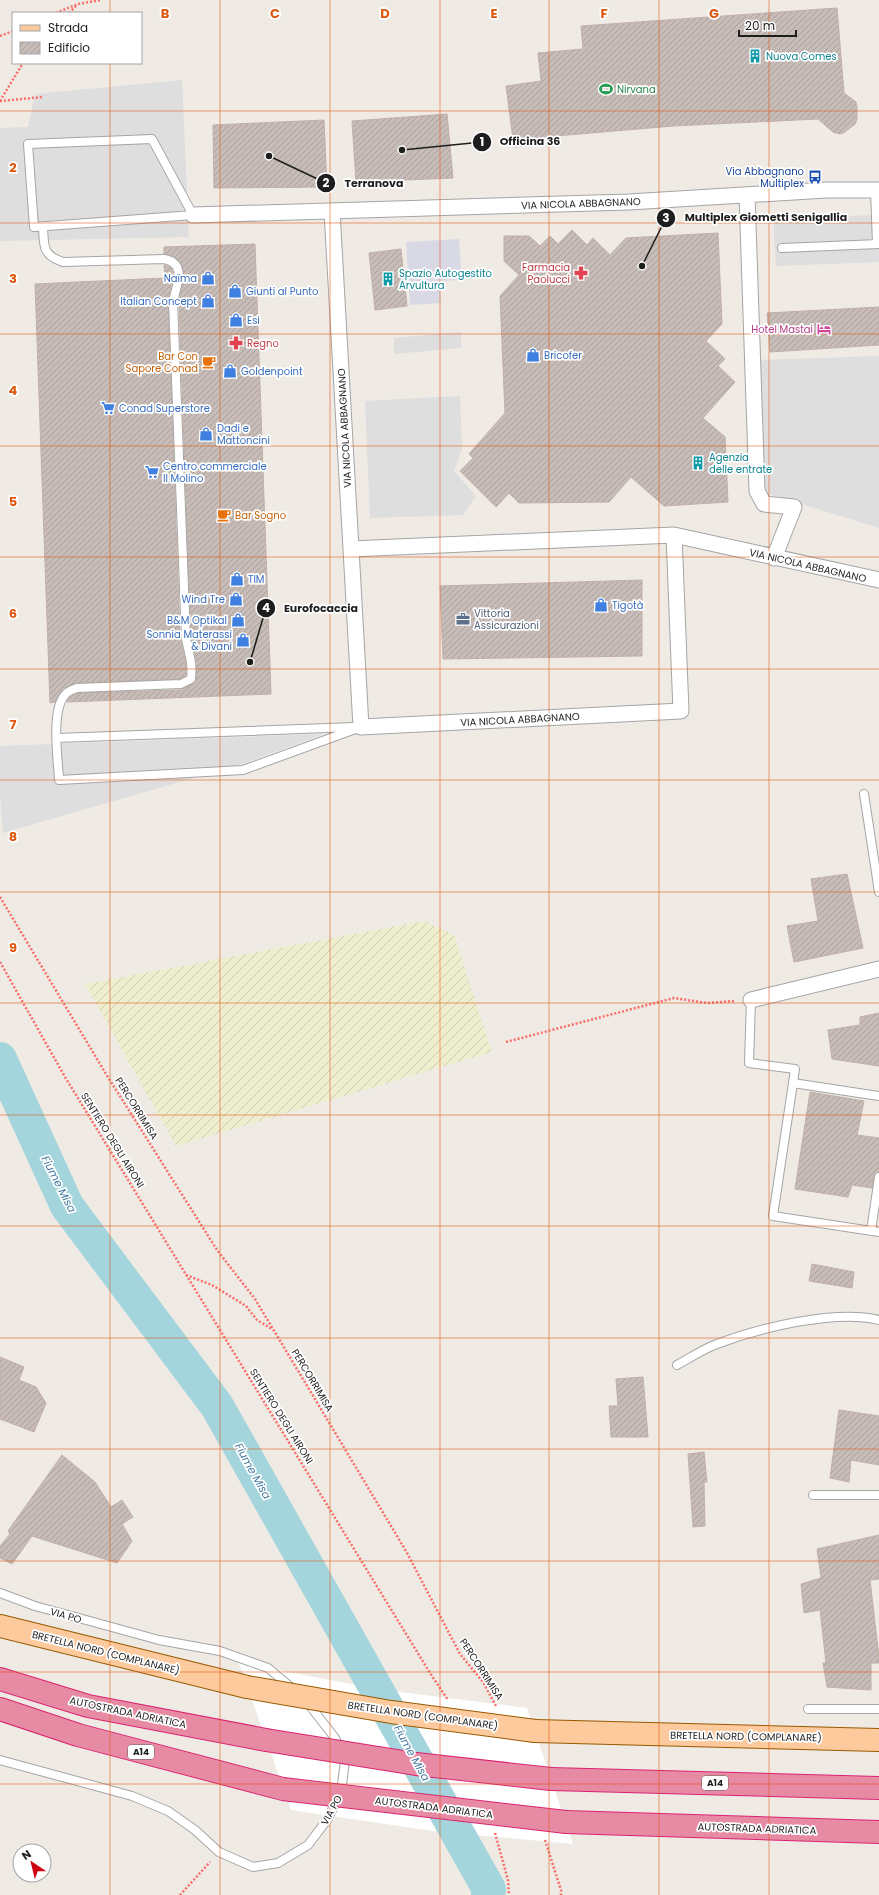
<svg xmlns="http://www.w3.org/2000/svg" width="879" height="1895" font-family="Poppins,sans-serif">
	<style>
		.farmland { fill: url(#farmland-furrows) }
		.parking { fill: #dedede }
		.plaza { fill: #d8d9e5 }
		.pier { fill: #fff }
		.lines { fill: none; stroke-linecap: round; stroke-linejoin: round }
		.river { stroke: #a4d5dd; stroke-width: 34 }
		.building { fill: url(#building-hatch); stroke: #c1b0a6 }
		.service-casing { stroke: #a5a5a5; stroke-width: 10 }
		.minor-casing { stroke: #a5a5a5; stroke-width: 17 }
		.primary-casing { stroke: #985900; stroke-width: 24 }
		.motorway-casing { stroke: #db2371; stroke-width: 24 }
		.path { stroke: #fb6c69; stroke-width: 2.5; stroke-dasharray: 2 2; stroke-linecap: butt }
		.service { stroke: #fff; stroke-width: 8 }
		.minor { stroke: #fff; stroke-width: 15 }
		.primary { stroke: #fcca9c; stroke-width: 22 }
		.motorway { stroke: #e78ba4; stroke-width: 22 }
		.primary-bridge-casing { stroke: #985900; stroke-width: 24; stroke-linecap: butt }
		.motorway-bridge-casing { stroke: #db2371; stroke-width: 24; stroke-linecap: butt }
		.primary-bridge { stroke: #fcca9c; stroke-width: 22 }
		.motorway-bridge { stroke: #e78ba4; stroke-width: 22 }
		.grid { fill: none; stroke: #de560d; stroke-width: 1; stroke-opacity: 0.55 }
		.labels { text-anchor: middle; stroke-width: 3.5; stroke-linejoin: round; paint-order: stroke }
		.shield { fill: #fff; stroke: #626262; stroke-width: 1 }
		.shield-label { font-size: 9px; font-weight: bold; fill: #1e1e1e }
		.culture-label { font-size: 10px; fill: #0d838f; stroke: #fff; text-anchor: start }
		.leisure-label { font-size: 10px; fill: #27864d; stroke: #fff; text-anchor: start }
		.transit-label { font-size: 10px; fill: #164399; stroke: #fff; text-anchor: end }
		.street-label { font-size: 10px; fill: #1e1e1e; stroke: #fff }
		.health-label { font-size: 10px; fill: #be3a42; stroke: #fff; text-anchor: end }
		.shop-label { font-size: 10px; fill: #366cbe; stroke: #fff; text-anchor: start }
		.hotel-label { font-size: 10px; fill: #b23c85; stroke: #fff; text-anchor: end }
		.food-label { font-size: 10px; fill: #c56008; stroke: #fff; text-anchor: end }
		.service-label { font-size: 10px; fill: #4e5e75; stroke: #fff; text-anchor: start }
		.water-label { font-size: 11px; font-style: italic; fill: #44789e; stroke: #fff }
		.grid-label { font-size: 13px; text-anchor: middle; font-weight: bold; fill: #de560d; stroke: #fff; stroke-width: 3.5; stroke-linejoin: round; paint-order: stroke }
		.leader { fill: none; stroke: #1e1e1e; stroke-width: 1.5 }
		.callout-dot { fill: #1e1e1e; stroke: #fff; stroke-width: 1.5 }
		.mark-label { font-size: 12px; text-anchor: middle; font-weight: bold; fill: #fff }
		.callout-label { font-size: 11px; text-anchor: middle; font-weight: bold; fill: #1e1e1e; stroke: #fff; stroke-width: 3.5; stroke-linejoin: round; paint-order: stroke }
	</style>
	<defs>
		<pattern id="farmland-furrows" width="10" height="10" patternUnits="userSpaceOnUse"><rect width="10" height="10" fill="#eeeecf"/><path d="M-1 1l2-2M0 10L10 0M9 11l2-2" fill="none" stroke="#ccccb1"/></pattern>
		<pattern id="building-hatch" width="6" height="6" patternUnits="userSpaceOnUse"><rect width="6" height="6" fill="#c7bcb7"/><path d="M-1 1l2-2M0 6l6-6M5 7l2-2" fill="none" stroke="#aaa19d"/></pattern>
	</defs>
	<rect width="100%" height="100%" fill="#efeae4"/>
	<!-- farmland -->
	<path class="farmland" d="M 424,921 L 454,935 L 492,1052 L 176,1146 L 85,984 Z"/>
	<!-- parking -->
	<path class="parking" d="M 182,80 L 189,237 L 0,241 L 0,128 L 28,127 L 35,94 Z
		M 879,215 L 879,262 L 776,266 L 773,218 Z
		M 461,332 L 461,348 L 394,354 L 394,338 Z
		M 879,356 L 879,528 L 766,493 L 760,360 Z
		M 460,396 L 462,449 L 454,471 L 476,496 L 463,515 L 370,518 L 365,401 Z
		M 324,734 L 242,764 L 3,833 L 0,793 L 0,746 Z"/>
	<!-- plaza -->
	<path class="plaza" d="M 459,239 L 462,280 L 440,281 L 441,303 L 410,305 L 406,242 Z"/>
	<!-- pier -->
	<path class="pier" d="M 239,1663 L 384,1690 L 527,1708 L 573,1844 L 433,1831 L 291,1810 Z"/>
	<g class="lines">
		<!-- river -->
		<path class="river" d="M 0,1059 L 67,1206 L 217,1406 L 489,1889 L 488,1895"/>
	</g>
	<!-- building -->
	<path class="building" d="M 837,8 L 844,93 L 856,102 L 857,108 L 857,119 L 855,124 L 845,132 L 840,134 L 833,132 L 818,119 L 673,126 L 544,137 L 544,143 L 514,147 L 506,86 L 541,81 L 538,53 L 583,49 L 581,26 Z
		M 447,114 L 453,178 L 356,182 L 352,121 Z
		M 324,120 L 327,187 L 214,188 L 213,125 Z
		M 572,230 L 587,245 L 593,238 L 610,255 L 626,238 L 718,233 L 722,324 L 706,341 L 725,359 L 718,366 L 735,382 L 703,418 L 725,437 L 728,502 L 664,506 L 631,477 L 609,502 L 519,503 L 509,493 L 496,507 L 460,471 L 473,458 L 469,454 L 505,413 L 500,296 L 519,275 L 504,261 L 504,236 L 529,236 L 540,246 L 550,236 L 558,244 Z
		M 255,244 L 271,694 L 67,702 L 70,697 L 78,693 L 181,690 L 196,682 L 197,663 L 191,638 L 179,302 L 184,275 L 180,262 L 173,256 L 164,254 L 164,247 Z
		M 401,249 L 407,306 L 375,310 L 369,253 Z
		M 164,265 L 171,268 L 173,275 L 168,301 L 180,639 L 185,660 L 186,675 L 180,679 L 77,683 L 63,688 L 55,702 L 50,703 L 35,284 L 165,278 Z
		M 879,307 L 879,345 L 770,352 L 767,313 Z
		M 642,580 L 642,656 L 443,659 L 440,586 Z
		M 847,874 L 863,948 L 794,962 L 787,926 L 818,921 L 811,879 Z
		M 879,1013 L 879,1066 L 832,1059 L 828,1030 L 860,1025 L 860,1017 Z
		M 810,1092 L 864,1101 L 857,1135 L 879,1138 L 879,1172 L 874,1176 L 872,1188 L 852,1185 L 848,1197 L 795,1189 Z
		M 812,1264 L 854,1272 L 852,1288 L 809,1281 Z
		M 0,1357 L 24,1367 L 19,1380 L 36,1387 L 46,1403 L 34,1432 L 0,1419 Z
		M 643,1377 L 648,1437 L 611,1437 L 609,1406 L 618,1406 L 616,1379 Z
		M 839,1410 L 879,1416 L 879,1465 L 851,1460 L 849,1482 L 830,1478 Z
		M 704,1452 L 707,1482 L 704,1482 L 705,1526 L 693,1527 L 688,1454 Z
		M 62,1455 L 95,1482 L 111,1507 L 122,1500 L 133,1517 L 122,1524 L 132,1541 L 117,1563 L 32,1536 L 12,1564 L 0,1558 L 0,1546 L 10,1534 L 8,1531 Z
		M 879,1535 L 879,1579 L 870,1580 L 879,1657 L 879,1663 L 871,1663 L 871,1690 L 827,1687 L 823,1663 L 826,1663 L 820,1610 L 804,1613 L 801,1584 L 821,1578 L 817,1549 Z"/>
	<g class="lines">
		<!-- service casing -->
		<g class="service-casing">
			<path id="service" d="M 152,139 L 193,215 L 34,227 L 28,144 Z
				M 875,190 L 877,244
				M 43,226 C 44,246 42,255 63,262 L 164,259 C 187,263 177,284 173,301 L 186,639 C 189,653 193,665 191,679 L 181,684 L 77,688 C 72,690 67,691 64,696 C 51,713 58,759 59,780 L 243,770 L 361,727
				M 782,248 L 879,244
				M 57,738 L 354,727
				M 864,794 L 879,892
				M 751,1000 L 749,1063 L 795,1069 L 793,1083
				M 879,1096 L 793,1083 L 773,1216 L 879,1232
				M 871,1231 L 879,1177
				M 677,1365 C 690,1358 703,1349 717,1344 C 758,1328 836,1309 879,1320
				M 813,1495 L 879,1495
				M 0,1593 L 35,1606 L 159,1640 L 220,1651 L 268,1668 L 293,1689
				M 808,1709 L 879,1709
				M 0,1760 L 132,1796 L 168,1811 L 195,1830 L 219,1852 L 253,1867 L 278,1863 L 308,1845 L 327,1820 L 341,1792 L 345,1761 L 335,1738 L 307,1702"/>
		</g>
		<!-- minor casing -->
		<g class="minor-casing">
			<path id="minor" d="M 747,195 L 757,491 L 764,504 L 794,507 L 774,558
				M 332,211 L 361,727 L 681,711 L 674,535 L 879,580
				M 193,215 L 629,202 L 826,190 L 879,190
				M 351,549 L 674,535
				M 751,1000 L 879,969"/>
		</g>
		<!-- primary casing -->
		<g class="primary-casing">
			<path id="primary" d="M 0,1626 L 247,1687
				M 535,1731 L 879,1740"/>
		</g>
		<!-- motorway casing -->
		<g class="motorway-casing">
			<path id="motorway" d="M 0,1679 L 88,1706 L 266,1740
				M 0,1709 L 78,1735 L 283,1789
				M 551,1779 L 879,1788
				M 566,1822 L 879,1832"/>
		</g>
		<!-- path -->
		<path class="path" d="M 56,13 L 78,4 L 101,0
			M 69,13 L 77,5
			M 0,36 L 13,31
			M 0,101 L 23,63
			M 0,101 L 43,97
			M 0,897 L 106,1074 L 217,1250 L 255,1299 L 406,1551 L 460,1654 L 483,1682 L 496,1706
			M 0,962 L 65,1077 L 430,1673 L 448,1700
			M 506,1042 L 674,998 L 707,1003 L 734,1001
			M 186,1275 L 212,1285 L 246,1306 L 257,1320 L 272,1329
			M 495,1833 L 508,1880 L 509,1895
			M 545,1840 L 561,1890 L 561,1895
			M 180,1895 L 210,1862"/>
		<!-- service -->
		<use href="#service" class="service"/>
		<!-- minor -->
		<use href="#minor" class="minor"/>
		<!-- primary -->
		<use href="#primary" class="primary"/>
		<!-- motorway -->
		<use href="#motorway" class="motorway"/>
		<!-- primary-bridge casing -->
		<g class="primary-bridge-casing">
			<path id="primary-bridge" d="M 247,1687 L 391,1712 L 535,1731"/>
		</g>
		<!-- motorway-bridge casing -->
		<g class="motorway-bridge-casing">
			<path id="motorway-bridge" d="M 266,1740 L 416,1764 L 551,1779
				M 283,1789 L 566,1822"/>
		</g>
		<!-- primary-bridge -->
		<use href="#primary-bridge" class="primary-bridge"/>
		<!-- motorway-bridge -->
		<use href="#motorway-bridge" class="motorway-bridge"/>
	</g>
	<!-- grid -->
	<path class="grid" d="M 110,0 L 110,13M 220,0 L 220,1895M 330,0 L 330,1895M 440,0 L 440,1895M 549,0 L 549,1895M 659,0 L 659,1895M 769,0 L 769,1895M 110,63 L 110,1895M 0,111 L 879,111M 0,223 L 879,223M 0,334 L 879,334M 0,446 L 879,446M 0,557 L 879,557M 0,669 L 879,669M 0,780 L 879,780M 0,892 L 879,892M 0,1003 L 879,1003M 0,1115 L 879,1115M 0,1226 L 879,1226M 0,1338 L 879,1338M 0,1449 L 879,1449M 0,1561 L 879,1561M 0,1672 L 879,1672M 0,1784 L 879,1784"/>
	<!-- icons -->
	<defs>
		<g id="building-bare" transform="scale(1.08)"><path d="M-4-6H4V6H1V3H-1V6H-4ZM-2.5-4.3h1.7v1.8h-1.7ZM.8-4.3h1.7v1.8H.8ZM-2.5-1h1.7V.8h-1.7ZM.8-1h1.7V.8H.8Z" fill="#0f9aa8" stroke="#fff" stroke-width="2.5" paint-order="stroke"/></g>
		<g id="stadium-bare" transform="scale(1.08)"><path d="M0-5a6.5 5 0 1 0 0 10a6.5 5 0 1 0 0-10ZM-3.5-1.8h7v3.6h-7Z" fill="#2e9e5b" stroke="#fff" stroke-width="2.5" paint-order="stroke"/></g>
		<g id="bus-bare" transform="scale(1.08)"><path d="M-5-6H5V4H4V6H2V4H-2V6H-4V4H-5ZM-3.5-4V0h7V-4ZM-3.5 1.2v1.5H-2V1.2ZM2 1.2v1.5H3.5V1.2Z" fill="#1a4fb4" stroke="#fff" stroke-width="2.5" paint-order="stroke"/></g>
		<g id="pharmacy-bare" transform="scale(1.08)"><path d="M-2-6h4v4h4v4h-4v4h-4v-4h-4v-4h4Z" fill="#e0444e" stroke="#fff" stroke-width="2.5" paint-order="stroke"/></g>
		<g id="shop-bare" transform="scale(1.08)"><path d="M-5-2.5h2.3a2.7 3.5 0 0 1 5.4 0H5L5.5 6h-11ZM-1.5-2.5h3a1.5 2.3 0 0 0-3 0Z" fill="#3f7fe0" stroke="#fff" stroke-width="2.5" paint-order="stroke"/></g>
		<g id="hotel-bare" transform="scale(1.08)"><path d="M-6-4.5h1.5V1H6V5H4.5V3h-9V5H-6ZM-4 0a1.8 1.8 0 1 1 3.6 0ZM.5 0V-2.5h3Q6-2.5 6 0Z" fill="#d1479c" stroke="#fff" stroke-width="2.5" paint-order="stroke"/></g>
		<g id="cafe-bare" transform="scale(1.08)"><path d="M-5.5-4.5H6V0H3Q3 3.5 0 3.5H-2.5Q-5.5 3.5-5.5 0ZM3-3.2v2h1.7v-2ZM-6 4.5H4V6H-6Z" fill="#e8710a" stroke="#fff" stroke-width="2.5" paint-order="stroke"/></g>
		<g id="supermarket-bare" transform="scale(1.08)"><path d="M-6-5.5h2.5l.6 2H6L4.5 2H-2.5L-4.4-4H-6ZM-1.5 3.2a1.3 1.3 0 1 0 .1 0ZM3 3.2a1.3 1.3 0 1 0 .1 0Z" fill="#3f7fe0" stroke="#fff" stroke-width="2.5" paint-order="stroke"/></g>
		<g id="office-bare" transform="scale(1.08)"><path d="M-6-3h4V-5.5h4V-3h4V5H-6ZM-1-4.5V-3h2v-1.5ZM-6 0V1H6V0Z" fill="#5c6f8a" stroke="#fff" stroke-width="2.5" paint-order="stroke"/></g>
	</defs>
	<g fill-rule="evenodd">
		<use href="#building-bare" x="755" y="56"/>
		<use href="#stadium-bare" x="606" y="89"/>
		<use href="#bus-bare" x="815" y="177"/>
		<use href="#pharmacy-bare" x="581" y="273"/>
		<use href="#shop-bare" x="208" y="278"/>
		<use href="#building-bare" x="388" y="279"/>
		<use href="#shop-bare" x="235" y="291"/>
		<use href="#shop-bare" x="208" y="301"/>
		<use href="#shop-bare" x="236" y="320"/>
		<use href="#hotel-bare" x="824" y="329"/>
		<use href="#pharmacy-bare" x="236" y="343"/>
		<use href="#shop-bare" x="533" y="355"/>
		<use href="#cafe-bare" x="209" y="362"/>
		<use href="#shop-bare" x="230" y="371"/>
		<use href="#supermarket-bare" x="108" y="408"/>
		<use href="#shop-bare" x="206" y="434"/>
		<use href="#building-bare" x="698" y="463"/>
		<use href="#supermarket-bare" x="152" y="472"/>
		<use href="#cafe-bare" x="224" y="515"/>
		<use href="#shop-bare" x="237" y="579"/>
		<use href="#shop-bare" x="236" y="599"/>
		<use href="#shop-bare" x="601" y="605"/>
		<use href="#office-bare" x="463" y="619"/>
		<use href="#shop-bare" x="238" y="620"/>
		<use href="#shop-bare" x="243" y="640"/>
	</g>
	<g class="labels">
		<!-- shield labels -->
		<g class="shield">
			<rect x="128" y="1745" width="26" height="14" rx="3"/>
			<rect x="702" y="1776" width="26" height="14" rx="3"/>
		</g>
		<g class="shield-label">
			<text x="141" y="1755">A14</text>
			<text x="715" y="1786">A14</text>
		</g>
		<!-- culture labels -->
		<g class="culture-label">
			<text x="766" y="60">Nuova Comes</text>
			<text x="399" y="277">Spazio Autogestito<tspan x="399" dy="12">Arvultura</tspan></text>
			<text x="709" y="461">Agenzia<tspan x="709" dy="12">delle entrate</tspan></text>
		</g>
		<!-- leisure labels -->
		<g class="leisure-label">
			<text x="617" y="93">Nirvana</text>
		</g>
		<!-- transit labels -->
		<g class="transit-label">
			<text x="804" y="175">Via Abbagnano<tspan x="804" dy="12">Multiplex</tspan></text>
		</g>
		<!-- street labels -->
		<g class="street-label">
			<text transform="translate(581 203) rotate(-2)" y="4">VIA NICOLA ABBAGNANO</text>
			<text transform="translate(344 428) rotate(-93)" y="4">VIA NICOLA ABBAGNANO</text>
			<text transform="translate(808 565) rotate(13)" y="4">VIA NICOLA ABBAGNANO</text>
			<text transform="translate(520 719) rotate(-3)" y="4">VIA NICOLA ABBAGNANO</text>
			<text transform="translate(137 1108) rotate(58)" y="4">PERCORRIMISA</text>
			<text transform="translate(113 1140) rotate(58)" y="4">SENTIERO DEGLI AIRONI</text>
			<text transform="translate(313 1380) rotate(59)" y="4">PERCORRIMISA</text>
			<text transform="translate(282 1416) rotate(58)" y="4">SENTIERO DEGLI AIRONI</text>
			<text transform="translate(66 1615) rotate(16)" y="4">VIA PO</text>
			<text transform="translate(106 1652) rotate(14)" y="4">BRETELLA NORD (COMPLANARE)</text>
			<text transform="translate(482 1669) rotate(57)" y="4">PERCORRIMISA</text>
			<text transform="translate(128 1712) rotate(12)" y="4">AUTOSTRADA ADRIATICA</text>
			<text transform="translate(423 1715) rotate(8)" y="4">BRETELLA NORD (COMPLANARE)</text>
			<text transform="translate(746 1736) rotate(1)" y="4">BRETELLA NORD (COMPLANARE)</text>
			<text transform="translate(434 1807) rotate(7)" y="4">AUTOSTRADA ADRIATICA</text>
			<text transform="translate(331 1810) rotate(-61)" y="4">VIA PO</text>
			<text transform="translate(757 1828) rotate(2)" y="4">AUTOSTRADA ADRIATICA</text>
		</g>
		<!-- health labels -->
		<g class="health-label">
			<text x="570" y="271">Farmacia<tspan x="570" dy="12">Paolucci</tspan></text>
			<text x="247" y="347" text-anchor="start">Regno</text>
		</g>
		<!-- shop labels -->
		<g class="shop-label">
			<text x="197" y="282" text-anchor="end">Naïma</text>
			<text x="246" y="295">Giunti al Punto</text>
			<text x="197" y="305" text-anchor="end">Italian Concept</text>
			<text x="247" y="324">Esi</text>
			<text x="544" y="359">Bricofer</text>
			<text x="241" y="375">Goldenpoint</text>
			<text x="119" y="412">Conad Superstore</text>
			<text x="217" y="432">Dadi e<tspan x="217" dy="12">Mattoncini</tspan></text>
			<text x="163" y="470">Centro commerciale<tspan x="163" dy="12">Il Molino</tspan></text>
			<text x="248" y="583">TIM</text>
			<text x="225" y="603" text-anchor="end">Wind Tre</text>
			<text x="612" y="609">Tigotà</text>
			<text x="227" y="624" text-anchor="end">B&amp;M Optikal</text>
			<text x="232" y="638" text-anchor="end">Sonnia Materassi<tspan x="232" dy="12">&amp; Divani</tspan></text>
		</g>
		<!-- hotel labels -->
		<g class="hotel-label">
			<text x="813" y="333">Hotel Mastai</text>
		</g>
		<!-- food labels -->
		<g class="food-label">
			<text x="198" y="360">Bar Con<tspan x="198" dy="12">Sapore Conad</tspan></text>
			<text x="235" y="519" text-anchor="start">Bar Sogno</text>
		</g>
		<!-- service labels -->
		<g class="service-label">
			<text x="474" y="617">Vittoria<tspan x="474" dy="12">Assicurazioni</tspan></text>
		</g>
		<!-- water labels -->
		<g class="water-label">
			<text transform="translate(59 1184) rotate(63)" y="4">Fiume Misa</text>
			<text transform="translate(253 1471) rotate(61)" y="4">Fiume Misa</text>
			<text transform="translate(412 1753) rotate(61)" y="4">Fiume Misa</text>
		</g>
	</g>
	<g class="grid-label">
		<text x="165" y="18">B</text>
		<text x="275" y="18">C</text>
		<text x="385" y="18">D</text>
		<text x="494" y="18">E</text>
		<text x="604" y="18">F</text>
		<text x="714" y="18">G</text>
		<text x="13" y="172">2</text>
		<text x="13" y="283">3</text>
		<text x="13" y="395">4</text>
		<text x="13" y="506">5</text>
		<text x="13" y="618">6</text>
		<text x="13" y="729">7</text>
		<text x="13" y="841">8</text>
		<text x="13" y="952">9</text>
	</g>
	<!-- callouts -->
	<path class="leader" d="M402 150L482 142M269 156L326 183M642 266L666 218M250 662L266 608"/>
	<g class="callout-dot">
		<circle cx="402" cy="150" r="4"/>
		<circle cx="269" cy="156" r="4"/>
		<circle cx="642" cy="266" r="4"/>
		<circle cx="250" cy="662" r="4"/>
		<circle cx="482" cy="142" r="10"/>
		<circle cx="326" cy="183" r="10"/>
		<circle cx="666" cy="218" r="10"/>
		<circle cx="266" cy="608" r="10"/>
	</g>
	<g class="mark-label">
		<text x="482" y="146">1</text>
		<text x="326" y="187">2</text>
		<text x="666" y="222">3</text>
		<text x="266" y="612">4</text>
	</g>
	<g class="callout-label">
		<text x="530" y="145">Officina 36</text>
		<text x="374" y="187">Terranova</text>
		<text x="766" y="221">Multiplex Giometti Senigallia</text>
		<text x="321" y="612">Eurofocaccia</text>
	</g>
	<!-- legend -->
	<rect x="12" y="12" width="130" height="52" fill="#ffffff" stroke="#a5a5a5"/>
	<rect x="20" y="25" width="20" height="6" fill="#fcca9c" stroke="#a5a5a5"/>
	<text x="48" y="32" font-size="12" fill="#1e1e1e">Strada</text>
	<rect x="20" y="42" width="20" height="12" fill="url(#building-hatch)" stroke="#a5a5a5"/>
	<text x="48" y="52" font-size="12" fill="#1e1e1e">Edificio</text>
	<!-- north arrow -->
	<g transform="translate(32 1863) rotate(325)"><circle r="19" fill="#ffffff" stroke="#a5a5a5"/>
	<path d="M0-3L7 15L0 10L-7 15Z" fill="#cc0011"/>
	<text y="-6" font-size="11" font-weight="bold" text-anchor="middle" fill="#1e1e1e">N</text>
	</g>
	<!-- scale -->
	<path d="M739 30v6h57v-6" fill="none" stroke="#1e1e1e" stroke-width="2"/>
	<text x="745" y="30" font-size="12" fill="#1e1e1e" stroke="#ffffff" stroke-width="3" paint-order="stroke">20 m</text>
</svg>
